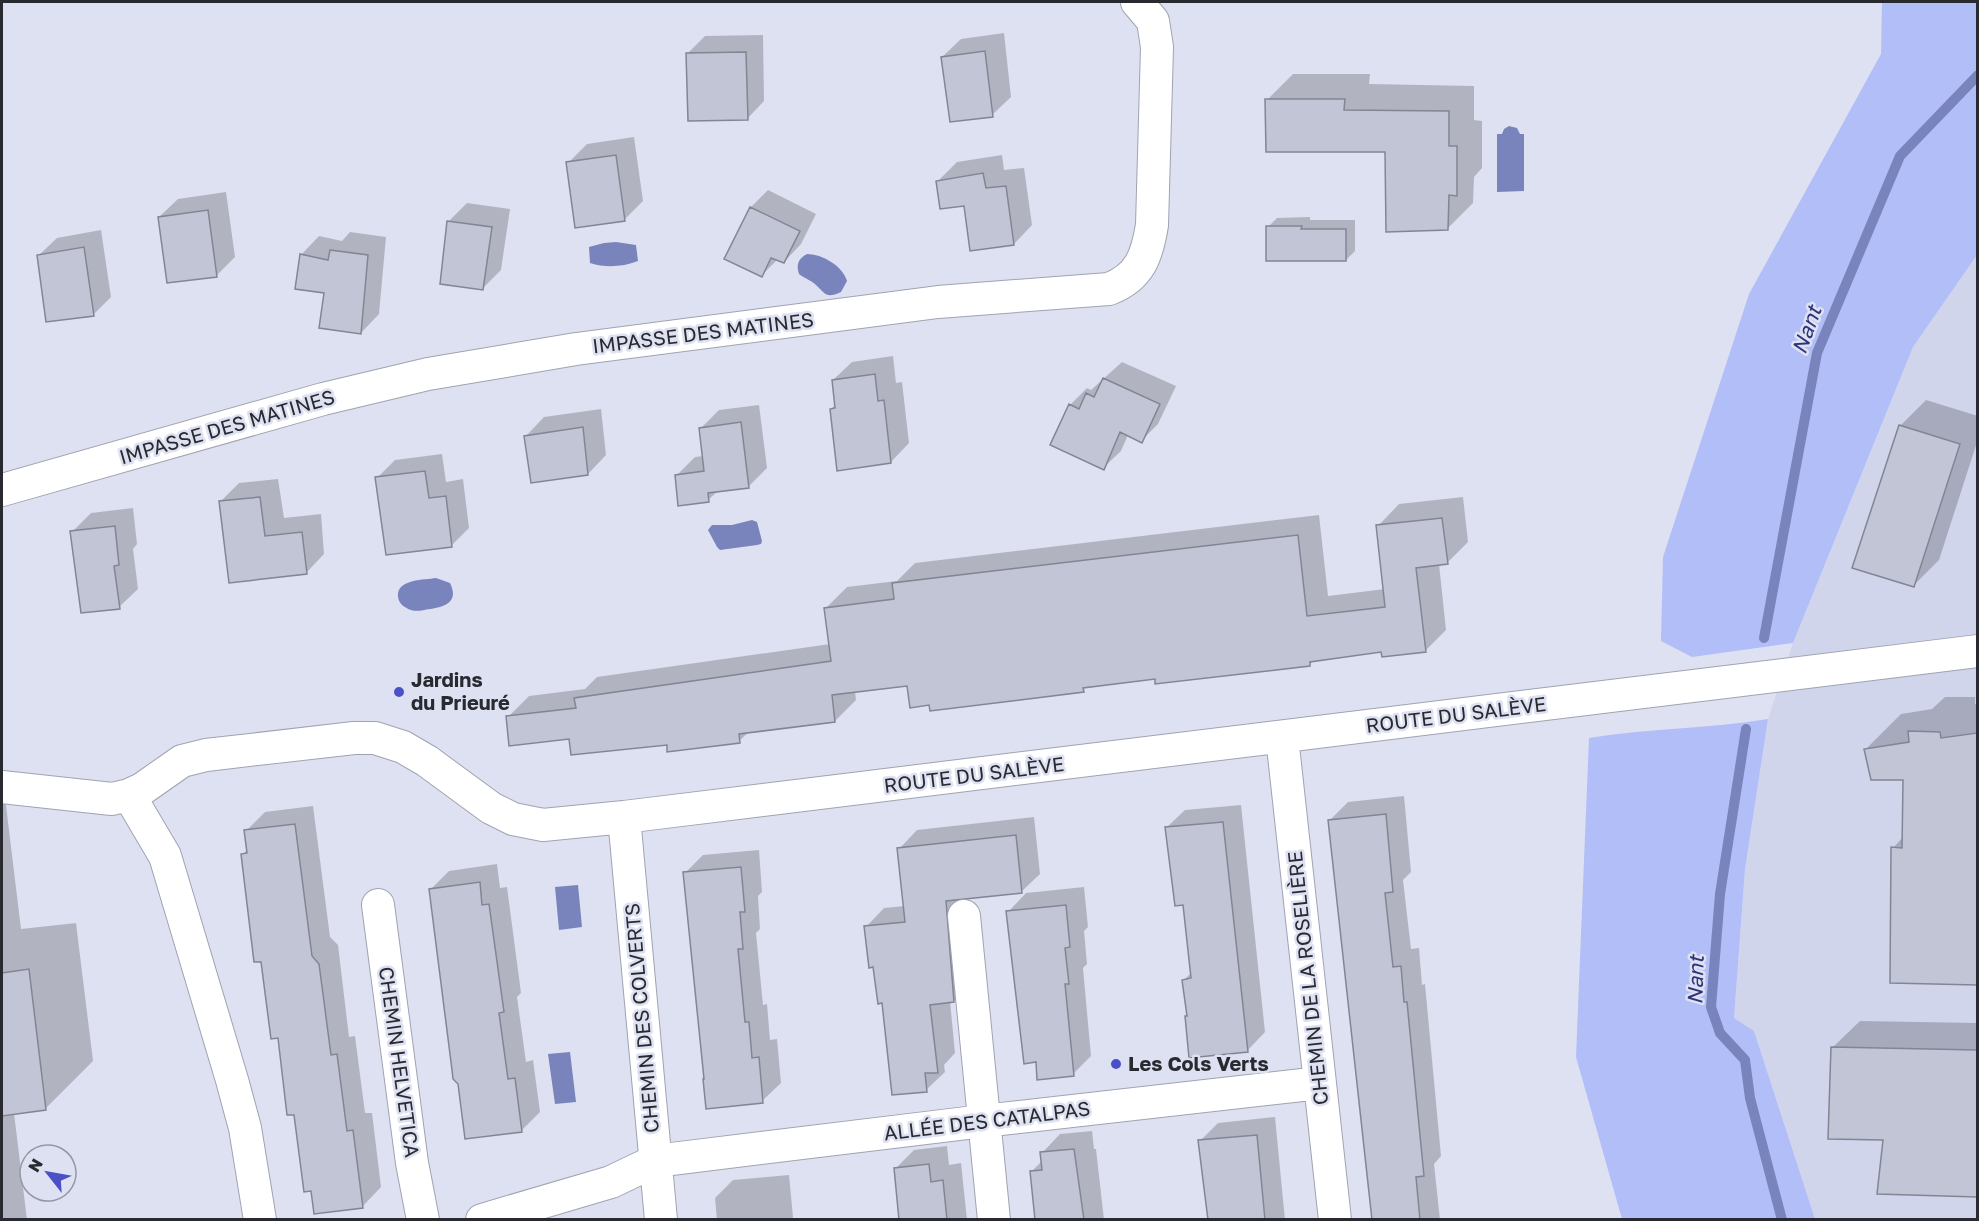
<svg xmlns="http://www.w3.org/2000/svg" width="1979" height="1221" font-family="'Golos Text',sans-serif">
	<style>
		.built { fill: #d0d5ec }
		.green { fill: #b2bef7 }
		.water { fill: #7983bc }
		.shadow { fill: #0003 }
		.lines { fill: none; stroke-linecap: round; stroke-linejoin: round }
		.stream { stroke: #7983bc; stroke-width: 10 }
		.building { fill: #c2c5d5; stroke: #828594; stroke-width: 1.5 }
		.street-casing { stroke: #9fa3b2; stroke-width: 34 }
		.street { stroke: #fff; stroke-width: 32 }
		.poi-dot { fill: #4a50c5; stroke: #dee1f1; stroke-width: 2 }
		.labels { text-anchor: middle; stroke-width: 5; stroke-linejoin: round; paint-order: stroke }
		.street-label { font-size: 20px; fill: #282a30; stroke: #dee1f1 }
		.poi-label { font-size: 20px; font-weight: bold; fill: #282a30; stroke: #dee1f1; text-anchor: start }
		.water-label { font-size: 21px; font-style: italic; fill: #2e3479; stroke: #dee1f1 }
	</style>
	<rect width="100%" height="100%" fill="#dee1f1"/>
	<!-- built -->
	<path class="built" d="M 1977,255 L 1977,1219 L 1815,1219 L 1754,1031 L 1734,1018 L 1745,869 L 1768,719 L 1793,643 L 1913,347 Z"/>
	<!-- green -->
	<path class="green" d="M 1882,2 L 1977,2 L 1977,255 L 1913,347 L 1793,643 L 1692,657 L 1661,641 L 1663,557 L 1749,294 L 1881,54 Z
		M 1768,719 L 1745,869 L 1734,1018 L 1754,1031 L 1815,1219 L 1622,1219 L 1576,1057 L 1589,738 C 1648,728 1709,729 1768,719 Z"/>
	<!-- water -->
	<path class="water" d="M 1509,126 L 1517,128 L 1520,134 L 1524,134 L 1524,191 L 1497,192 L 1497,134 L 1502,134 L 1504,129 Z
		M 616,242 L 636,245 L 638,261 C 622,267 606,268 590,263 L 589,247 L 604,243 Z
		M 807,254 C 822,254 843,266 847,281 L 841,292 C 826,299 826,294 816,285 C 811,280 804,278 799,274 C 796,265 798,259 807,254 Z
		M 752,520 L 757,522 L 762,541 L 761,544 L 757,545 L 720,550 L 717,547 L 708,530 L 712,525 L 732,525 Z
		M 436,578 L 450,583 C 459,601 446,607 430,609 C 423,610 417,612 411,610 C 405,608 399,604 398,597 C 396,579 424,580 436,578 Z
		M 578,885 L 582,927 L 559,930 L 555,887 Z
		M 570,1052 L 576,1102 L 555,1104 L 548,1054 Z"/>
	<!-- shadow -->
	<path class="shadow" d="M 1004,33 L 1011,97 L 992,115 L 942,57 L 961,39 Z
		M 763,35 L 764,101 L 747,119 L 687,54 L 705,36 Z
		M 1293,74 L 1370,74 L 1369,84 L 1474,86 L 1474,120 L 1482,121 L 1482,168 L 1474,177 L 1473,203 L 1447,229 L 1387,150 L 1267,100 Z
		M 634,137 L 643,201 L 624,220 L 568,163 L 587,144 Z
		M 1002,155 L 1004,170 L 1024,168 L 1032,225 L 1014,244 L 938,181 L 957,162 Z
		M 768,190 L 816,214 L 801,244 L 784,262 L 778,259 L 762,275 L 751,207 Z
		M 226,192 L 235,257 L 217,275 L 159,217 L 178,199 Z
		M 467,203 L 510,209 L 501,270 L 483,288 L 448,222 Z
		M 1310,217 L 1310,220 L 1355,220 L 1355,251 L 1346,260 L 1268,227 L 1277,218 Z
		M 101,230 L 111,297 L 93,315 L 39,255 L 57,238 Z
		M 350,232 L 386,237 L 379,314 L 361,333 L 326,292 L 301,255 L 319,236 L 342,241 Z
		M 893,356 L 896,383 L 902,382 L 909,443 L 891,462 L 831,409 L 836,404 L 833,380 L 852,362 Z
		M 1122,362 L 1176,386 L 1158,424 L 1141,441 L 1128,435 L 1121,451 L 1103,468 L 1070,405 L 1087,388 L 1091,390 Z
		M 1926,400 L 1978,416 L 1978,439 L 1939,560 L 1913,586 L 1900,426 Z
		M 759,405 L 767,468 L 749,486 L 718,491 L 708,500 L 677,475 L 695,457 L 704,456 L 700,429 L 719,410 Z
		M 601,409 L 606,455 L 588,474 L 526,436 L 544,417 Z
		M 442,454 L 446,482 L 463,479 L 469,528 L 452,545 L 377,478 L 395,460 Z
		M 278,479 L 284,518 L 321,514 L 324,554 L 306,573 L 220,502 L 239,483 Z
		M 1463,497 L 1468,542 L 1447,563 L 1439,564 L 1446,630 L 1425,651 L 1383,650 L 1314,660 L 1310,664 L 1157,677 L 1087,686 L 1083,690 L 930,704 L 909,685 L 855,691 L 856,700 L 835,721 L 749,732 L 739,741 L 668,743 L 571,738 L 508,717 L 529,696 L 585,689 L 597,677 L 830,644 L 826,608 L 847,587 L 897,581 L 915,563 L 1319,515 L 1328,596 L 1385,589 L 1378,526 L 1399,504 Z
		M 133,508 L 137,544 L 133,549 L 138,589 L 119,607 L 72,532 L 91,513 Z
		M 1945,697 L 1975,697 L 1975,704 L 1978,704 L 1978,983 L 1891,982 L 1893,848 L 1904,836 L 1905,779 L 1866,749 L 1901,714 L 1932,709 Z
		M 2,789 L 4,789 L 21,929 L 76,923 L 93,1061 L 45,1109 L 14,1113 L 27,1220 L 2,1220 Z
		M 1404,796 L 1411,872 L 1403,880 L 1411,949 L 1419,948 L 1422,985 L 1425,984 L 1441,1156 L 1434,1164 L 1440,1220 L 1372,1220 L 1330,820 L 1348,802 Z
		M 1241,805 L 1265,1032 L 1247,1051 L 1184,980 L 1192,972 L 1185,903 L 1166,828 L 1185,810 Z
		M 313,806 L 330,937 L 338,945 L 349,1037 L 355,1036 L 365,1113 L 372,1113 L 381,1187 L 363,1206 L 296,1113 L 242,855 L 248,849 L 246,831 L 265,812 Z
		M 1034,817 L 1040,874 L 1021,892 L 965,898 L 972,982 L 954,1001 L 950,1001 L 955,1053 L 944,1065 L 945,1072 L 926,1090 L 883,1002 L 866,927 L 884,908 L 905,906 L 899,849 L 917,830 Z
		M 759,850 L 762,892 L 758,896 L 760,929 L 756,933 L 763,1005 L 767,1004 L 770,1040 L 777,1039 L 781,1083 L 762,1101 L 685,873 L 703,855 Z
		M 497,864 L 500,888 L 507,887 L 521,993 L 517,997 L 526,1062 L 533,1060 L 540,1112 L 521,1131 L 431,889 L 449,871 Z
		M 1084,887 L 1088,927 L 1084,931 L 1087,964 L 1083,968 L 1091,1056 L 1073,1074 L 1037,1060 L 1008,912 L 1026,893 Z
		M 1860,1021 L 1978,1023 L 1978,1196 L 1878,1193 L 1885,1138 L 1832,1048 Z
		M 1275,1117 L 1285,1220 L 1218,1220 L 1200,1141 L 1218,1123 Z
		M 1092,1131 L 1094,1149 L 1096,1149 L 1104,1220 L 1036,1220 L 1031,1172 L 1043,1160 L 1042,1153 L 1060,1134 Z
		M 947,1146 L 949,1165 L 961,1163 L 967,1220 L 901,1220 L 896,1168 L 914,1150 Z
		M 789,1175 L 793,1217 L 791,1220 L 717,1220 L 715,1198 L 733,1180 Z"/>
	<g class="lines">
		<!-- stream -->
		<path class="stream" d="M 1764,638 L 1817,353 L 1900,156 L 1978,75
			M 1746,729 L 1720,894 L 1711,1007 L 1720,1033 L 1745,1060 L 1750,1098 L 1782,1220"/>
	</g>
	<!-- building -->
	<path class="building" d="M 985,51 L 993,117 L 950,122 L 941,57 Z
		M 746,52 L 748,120 L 688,121 L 686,53 Z
		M 1265,99 L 1345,99 L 1344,110 L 1449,111 L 1449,146 L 1457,146 L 1457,196 L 1449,195 L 1448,230 L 1386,232 L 1385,152 L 1266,152 Z
		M 616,155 L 625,221 L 575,228 L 566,162 Z
		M 983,173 L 986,188 L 1006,186 L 1014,245 L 970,251 L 964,206 L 940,209 L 936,181 Z
		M 750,207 L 800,231 L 784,263 L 771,258 L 762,277 L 724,259 Z
		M 208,210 L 217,277 L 167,283 L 158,217 Z
		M 447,221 L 492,227 L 483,290 L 440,284 Z
		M 1266,226 L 1302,226 L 1301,229 L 1346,229 L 1346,261 L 1266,261 Z
		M 84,247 L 94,316 L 46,322 L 37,255 Z
		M 330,250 L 368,255 L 361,334 L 319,328 L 324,293 L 295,289 L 300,254 L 328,260 Z
		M 875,374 L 878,401 L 884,400 L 891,463 L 837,471 L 830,409 L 835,408 L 832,380 Z
		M 1103,378 L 1160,404 L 1142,443 L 1120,432 L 1104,470 L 1050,445 L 1069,404 L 1079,409 L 1086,393 L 1094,397 Z
		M 741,422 L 749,488 L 708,493 L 709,502 L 678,506 L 675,475 L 704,471 L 699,428 Z
		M 1899,425 L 1960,444 L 1914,587 L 1852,568 Z
		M 583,427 L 588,475 L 531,483 L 524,436 Z
		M 425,471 L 429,498 L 446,496 L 452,547 L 386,555 L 375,477 Z
		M 260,497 L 265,536 L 302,532 L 307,574 L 229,583 L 219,501 Z
		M 1442,518 L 1448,564 L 1416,568 L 1426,652 L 1382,657 L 1381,652 L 1310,662 L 1310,666 L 1155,684 L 1155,679 L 1083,688 L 1084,692 L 930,711 L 929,705 L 910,708 L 907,686 L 832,695 L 835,722 L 739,734 L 740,743 L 667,752 L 667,745 L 571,755 L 569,739 L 509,746 L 506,716 L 576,708 L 574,698 L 831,661 L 824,608 L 894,599 L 892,583 L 1298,535 L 1307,616 L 1385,607 L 1376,525 Z
		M 115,526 L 119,565 L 114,566 L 120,609 L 81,613 L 70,531 Z
		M 1908,731 L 1940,732 L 1941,738 L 1977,733 L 1977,985 L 1890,983 L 1891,847 L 1902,848 L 1903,780 L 1871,780 L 1864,749 L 1909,742 Z
		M 1386,814 L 1393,892 L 1385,893 L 1393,967 L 1401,966 L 1404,1002 L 1407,1002 L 1424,1176 L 1416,1177 L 1420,1220 L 1372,1220 L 1328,820 Z
		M 1223,822 L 1248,1052 L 1189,1058 L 1185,1016 L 1187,1016 L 1182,980 L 1191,978 L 1183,905 L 1175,906 L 1165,827 Z
		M 295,824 L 312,956 L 319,964 L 331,1055 L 337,1054 L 347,1131 L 353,1130 L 363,1208 L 314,1214 L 311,1191 L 304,1192 L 294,1115 L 287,1115 L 278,1038 L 271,1039 L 261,962 L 254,962 L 241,854 L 247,853 L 244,830 Z
		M 1016,835 L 1022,893 L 946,901 L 954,1002 L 930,1005 L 938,1073 L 925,1073 L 927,1092 L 892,1095 L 882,1003 L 878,1004 L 873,967 L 869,968 L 864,926 L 905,922 L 897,848 Z
		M 741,867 L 745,912 L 740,912 L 743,949 L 738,949 L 745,1022 L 749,1022 L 752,1058 L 759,1057 L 763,1103 L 706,1109 L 703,1079 L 704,1079 L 683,872 Z
		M 480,882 L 482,905 L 489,904 L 504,1012 L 499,1013 L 508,1079 L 515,1078 L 522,1132 L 465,1139 L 458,1084 L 453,1079 L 452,1070 L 429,889 Z
		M 1066,905 L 1070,947 L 1065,948 L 1069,984 L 1065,984 L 1074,1076 L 1037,1080 L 1036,1062 L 1024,1064 L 1006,911 Z
		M 29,969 L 46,1110 L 2,1116 L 2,973 Z
		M 1831,1047 L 1977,1050 L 1977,1197 L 1877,1194 L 1883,1140 L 1828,1139 Z
		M 1257,1135 L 1265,1220 L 1208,1220 L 1198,1140 Z
		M 1074,1149 L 1084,1220 L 1035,1220 L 1030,1171 L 1042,1170 L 1040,1152 Z
		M 929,1164 L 931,1182 L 943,1180 L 947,1220 L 899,1220 L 894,1168 Z"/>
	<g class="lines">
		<!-- street casing -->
		<g class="street-casing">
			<path id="street" d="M 2,490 L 323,399 L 428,374 L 576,349 L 938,302 L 1109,289 C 1140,277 1147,256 1152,225 L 1157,47 L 1153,21 L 1137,2
				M 1282,737 L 1335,1220
				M 2,787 L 112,799 L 129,795 L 142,789 L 182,761 L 206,755 L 354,738 L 375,738 L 403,747 L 427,761 L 491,808 L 513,819 L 543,825 L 624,817 L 1978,651
				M 129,795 L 165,856 L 232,1080 L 245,1128 L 260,1220
				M 624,817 L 661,1220
				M 378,905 L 412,1163 L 423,1220
				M 964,916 L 994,1220
				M 482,1220 L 611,1182 L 655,1161 L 983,1121 L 1320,1083"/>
		</g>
		<!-- street -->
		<use href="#street" class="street"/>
	</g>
	<!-- markers -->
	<g class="poi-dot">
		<circle cx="399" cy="692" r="6"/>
		<circle cx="1116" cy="1064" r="6"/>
	</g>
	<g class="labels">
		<!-- street labels -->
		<g class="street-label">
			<text transform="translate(703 333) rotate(-7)" y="7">IMPASSE DES MATINES</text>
			<text transform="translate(227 427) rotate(-16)" y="7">IMPASSE DES MATINES</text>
			<text transform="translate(1456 715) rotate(-7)" y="7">ROUTE DU SALÈVE</text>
			<text transform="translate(974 775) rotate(-7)" y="7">ROUTE DU SALÈVE</text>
			<text transform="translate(1308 978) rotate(-96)" y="7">CHEMIN DE LA ROSELIÈRE</text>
			<text transform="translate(642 1018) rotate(-95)" y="7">CHEMIN DES COLVERTS</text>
			<text transform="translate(399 1062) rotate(82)" y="7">CHEMIN HELVETICA</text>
			<text transform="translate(987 1121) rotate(-7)" y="7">ALLÉE DES CATALPAS</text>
		</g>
		<!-- poi labels -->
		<g class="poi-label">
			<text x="411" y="687">Jardins<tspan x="411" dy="23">du Prieuré</tspan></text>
			<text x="1128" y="1071">Les Cols Verts</text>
		</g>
		<!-- water labels -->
		<g class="water-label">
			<text transform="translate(1807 330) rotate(-70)" y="7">Nant</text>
			<text transform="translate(1696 980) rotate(-88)" y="7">Nant</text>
		</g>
	</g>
	<!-- border -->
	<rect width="1979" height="1221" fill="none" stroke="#282a30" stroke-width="6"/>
	<!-- north arrow -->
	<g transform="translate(48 1173) rotate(301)"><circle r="28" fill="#dee1f1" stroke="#9598a4" stroke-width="1.5"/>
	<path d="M0-4.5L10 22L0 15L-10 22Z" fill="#4a50c5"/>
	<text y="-9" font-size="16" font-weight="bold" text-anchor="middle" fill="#282a30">N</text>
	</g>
</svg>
